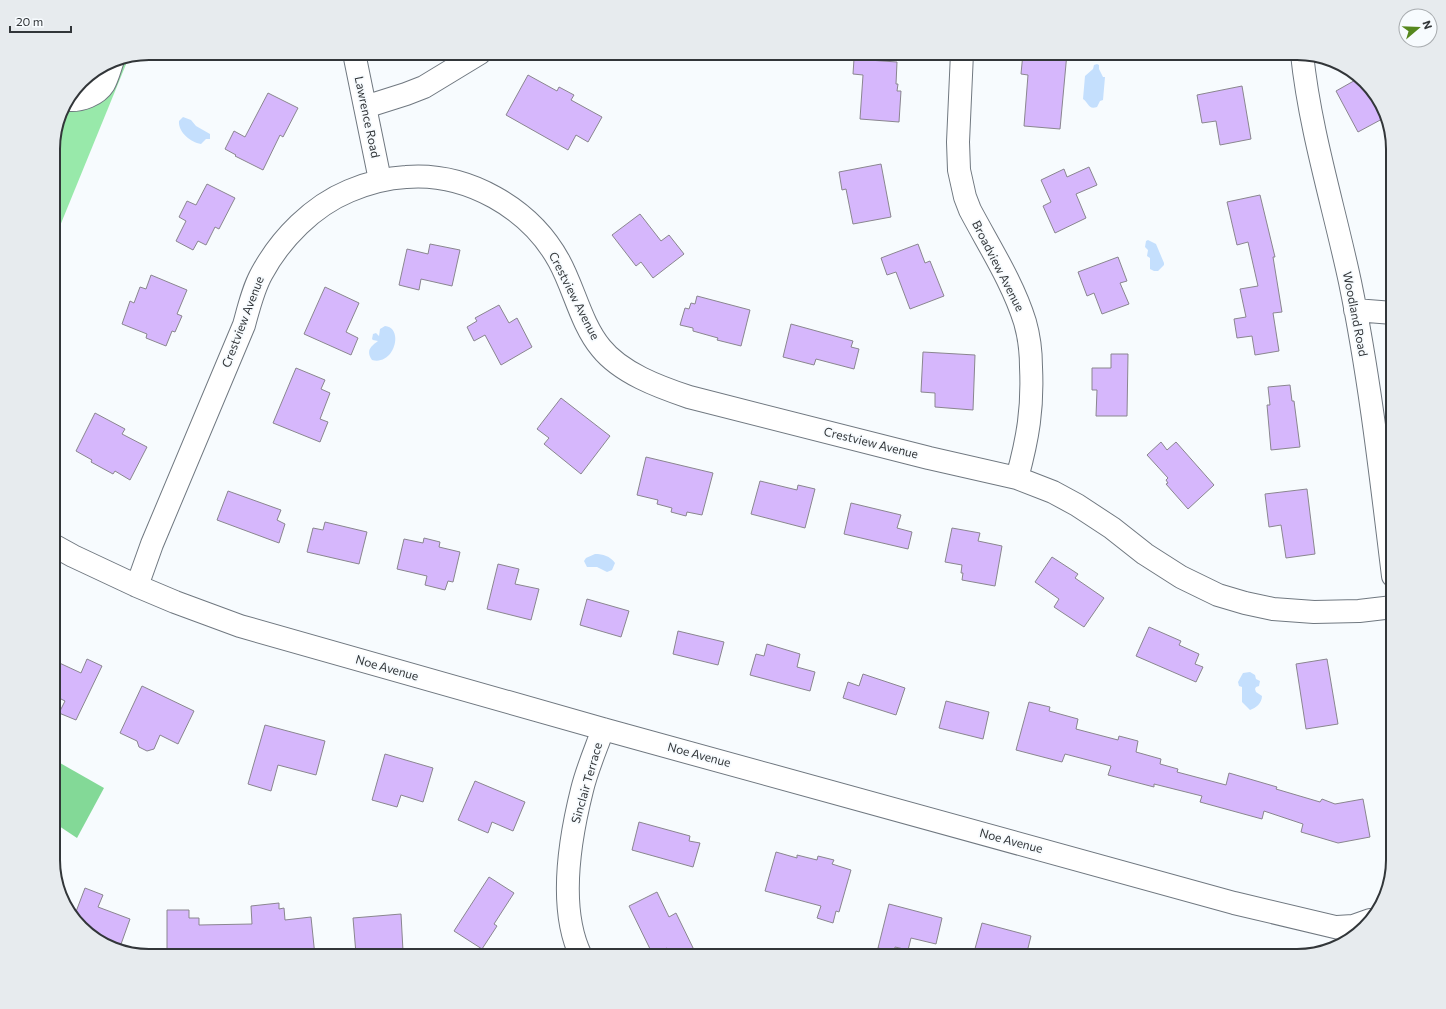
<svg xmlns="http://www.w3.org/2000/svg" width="1446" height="1009" font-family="Commissioner,sans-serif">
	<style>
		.green { fill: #98e9aa }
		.forest { fill: #83d997 }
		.water { fill: #c4dffd }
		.building { fill: #d6b7fc; stroke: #8a868f }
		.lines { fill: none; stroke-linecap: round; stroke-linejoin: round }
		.minor-casing { stroke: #707880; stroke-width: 24 }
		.minor { stroke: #fff; stroke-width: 22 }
		.labels { text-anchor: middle; stroke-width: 3.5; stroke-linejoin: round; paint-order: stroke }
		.street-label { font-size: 12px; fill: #323639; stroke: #f7fbfe }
		.rim { fill: none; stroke: #323639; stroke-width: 2 }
	</style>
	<rect width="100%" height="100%" fill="#f7fbfe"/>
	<!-- green -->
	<path class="green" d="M 129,57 L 53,243 L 53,143 L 60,112 L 81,81 L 112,60 Z"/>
	<!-- forest -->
	<path class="forest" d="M 53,759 L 104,788 L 77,838 L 53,822 Z"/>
	<!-- water -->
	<path class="water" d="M 1097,64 L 1099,65 L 1099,69 L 1103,77 L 1105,77 L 1103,100 L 1100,101 L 1097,107 C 1088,110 1089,103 1083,99 L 1085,76 L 1093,69 L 1094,65 Z
		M 183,117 L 191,120 L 196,126 L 210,134 L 210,139 L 206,139 L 201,144 C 190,142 178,132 179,121 Z
		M 1148,240 L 1156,244 L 1164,263 L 1164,265 L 1158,271 L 1154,271 L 1150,269 L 1150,258 L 1147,256 L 1148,250 L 1145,247 L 1146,241 Z
		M 385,326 C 404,327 395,366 372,360 C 366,351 370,347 378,341 L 373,340 L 372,339 L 373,334 L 376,333 L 379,336 L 380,329 Z
		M 595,554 C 603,554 610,556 615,563 L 612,570 L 607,572 L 597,567 L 587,567 L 584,561 L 586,558 Z
		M 1250,672 L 1255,675 L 1256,679 L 1260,681 L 1259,686 L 1256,687 L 1255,689 L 1256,692 L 1262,696 C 1262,703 1256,708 1250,710 L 1242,702 L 1242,687 L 1239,686 L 1238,682 L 1243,673 Z"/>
	<!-- building -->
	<path class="building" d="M 1023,53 L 1067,53 L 1060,129 L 1024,126 L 1028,75 L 1021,74 Z
		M 854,59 L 897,62 L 896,84 L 898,84 L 897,91 L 901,91 L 899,122 L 860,119 L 863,75 L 853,74 Z
		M 528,75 L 557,91 L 559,87 L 574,95 L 571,100 L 602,117 L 588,142 L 576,135 L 568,150 L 506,115 Z
		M 1359,78 L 1367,87 L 1384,118 L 1358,132 L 1336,91 Z
		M 1242,86 L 1251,139 L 1220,145 L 1216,121 L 1202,123 L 1197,95 Z
		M 268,93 L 298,108 L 283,137 L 280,135 L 263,170 L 235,156 L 236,155 L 225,149 L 234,131 L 245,137 Z
		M 881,164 L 891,217 L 853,224 L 846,189 L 842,190 L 839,172 Z
		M 1089,167 L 1097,185 L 1076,194 L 1086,218 L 1055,233 L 1043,206 L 1051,202 L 1041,180 L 1064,169 L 1067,177 Z
		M 207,184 L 235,198 L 219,229 L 215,227 L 206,245 L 198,241 L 193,250 L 176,241 L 186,221 L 179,217 L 187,201 L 196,205 Z
		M 1260,195 L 1275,257 L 1273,257 L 1282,312 L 1273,313 L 1279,351 L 1255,355 L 1252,336 L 1237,338 L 1234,319 L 1246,317 L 1240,289 L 1258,286 L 1248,242 L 1237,245 L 1227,202 Z
		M 640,214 L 661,241 L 669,235 L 684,254 L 653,278 L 641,262 L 636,266 L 612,235 Z
		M 430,244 L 460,250 L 452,286 L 421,279 L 419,290 L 399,285 L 407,249 L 428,254 Z
		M 918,244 L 925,263 L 930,261 L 944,296 L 910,309 L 896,272 L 887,275 L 881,258 Z
		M 1118,257 L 1127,281 L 1120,283 L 1129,304 L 1102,314 L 1094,293 L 1087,296 L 1078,272 Z
		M 151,275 L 187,290 L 177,314 L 182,316 L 175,332 L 172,331 L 166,346 L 146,338 L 147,334 L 122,324 L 130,301 L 134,303 L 140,287 L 146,289 Z
		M 325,287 L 359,303 L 346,332 L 358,338 L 351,355 L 304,334 Z
		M 697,296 L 750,310 L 741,346 L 717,340 L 718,338 L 693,331 L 693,328 L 680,325 L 685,308 L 689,309 L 691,303 L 695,304 Z
		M 499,305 L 509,323 L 517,318 L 532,347 L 501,365 L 485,335 L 474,341 L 467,327 L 477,321 L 475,318 Z
		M 791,324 L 853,341 L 851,347 L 859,349 L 854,369 L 816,359 L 814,365 L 783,357 Z
		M 923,352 L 975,355 L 973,410 L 935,407 L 935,393 L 921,392 Z
		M 1111,354 L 1128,354 L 1127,416 L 1096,416 L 1097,390 L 1092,390 L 1092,368 L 1111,368 Z
		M 296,368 L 325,380 L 321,389 L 330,393 L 320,419 L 328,422 L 320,442 L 273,423 Z
		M 1290,385 L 1292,401 L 1294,401 L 1300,447 L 1271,450 L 1267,405 L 1270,405 L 1268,387 Z
		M 561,398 L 610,436 L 581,474 L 544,444 L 549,438 L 537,429 Z
		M 95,413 L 125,429 L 122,434 L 147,447 L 130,480 L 115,471 L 113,474 L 91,462 L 92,460 L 76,451 Z
		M 1161,442 L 1167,450 L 1176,442 L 1214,485 L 1188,509 L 1166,484 L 1168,483 L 1166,480 L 1168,478 L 1147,455 Z
		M 646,457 L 713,473 L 702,515 L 687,512 L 686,516 L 671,512 L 672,508 L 657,504 L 658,500 L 637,495 Z
		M 760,481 L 797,490 L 798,485 L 815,489 L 805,528 L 751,514 Z
		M 1307,489 L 1315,554 L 1286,558 L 1281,525 L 1269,527 L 1265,494 Z
		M 228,491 L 281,510 L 277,520 L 285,524 L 279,543 L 217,520 Z
		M 851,503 L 901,515 L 897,528 L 912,532 L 908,549 L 844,534 Z
		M 325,522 L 367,532 L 359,564 L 307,552 L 313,528 L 323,530 Z
		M 952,528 L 980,533 L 978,541 L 1002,546 L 995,586 L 962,580 L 963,573 L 961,573 L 962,565 L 945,562 Z
		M 424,538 L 440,542 L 439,547 L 460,552 L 453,582 L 448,581 L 445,590 L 425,585 L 427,576 L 397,569 L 404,539 L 423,543 Z
		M 1052,557 L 1078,574 L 1075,578 L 1104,598 L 1084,627 L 1054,607 L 1059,599 L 1035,582 Z
		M 498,564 L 519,569 L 515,584 L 539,589 L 531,620 L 487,609 Z
		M 587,599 L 629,611 L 621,637 L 580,625 Z
		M 1149,627 L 1181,641 L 1179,645 L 1199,654 L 1195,664 L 1203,667 L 1196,682 L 1136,656 Z
		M 678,631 L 724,642 L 718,665 L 673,654 Z
		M 767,644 L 800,654 L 797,667 L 815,672 L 810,691 L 750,675 L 756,654 L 764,656 Z
		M 87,659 L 102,666 L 76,720 L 59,713 L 65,701 L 53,695 L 53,660 L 81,673 Z
		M 1327,659 L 1338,724 L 1306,729 L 1296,664 Z
		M 863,674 L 905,688 L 896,715 L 843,698 L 848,682 L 859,686 Z
		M 142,686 L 194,711 L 178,744 L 160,735 L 154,749 L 147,751 L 139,747 L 137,741 L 120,733 Z
		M 946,701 L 989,712 L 983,739 L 939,728 Z
		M 1029,702 L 1050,707 L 1049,711 L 1078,719 L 1076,729 L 1118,740 L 1119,736 L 1138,741 L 1136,752 L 1161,759 L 1160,764 L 1178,769 L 1177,772 L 1226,785 L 1229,773 L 1277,787 L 1276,789 L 1320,802 L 1322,799 L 1335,804 L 1363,799 L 1370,837 L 1338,843 L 1301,832 L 1303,824 L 1264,811 L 1262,819 L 1200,802 L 1202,796 L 1154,784 L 1154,787 L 1108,775 L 1111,766 L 1065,754 L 1062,762 L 1016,750 Z
		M 265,725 L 325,741 L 316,775 L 278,765 L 271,791 L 248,784 Z
		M 385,754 L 433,768 L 423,802 L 401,795 L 397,807 L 372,800 Z
		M 475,781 L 525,802 L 513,831 L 492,822 L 488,833 L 458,820 Z
		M 639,822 L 690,836 L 689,841 L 700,843 L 693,867 L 632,850 Z
		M 776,852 L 797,858 L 797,855 L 817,860 L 818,856 L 834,860 L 832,864 L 851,870 L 839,912 L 836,911 L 833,923 L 817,918 L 821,906 L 765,891 Z
		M 489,877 L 514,893 L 494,924 L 497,926 L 482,949 L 454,931 Z
		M 85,888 L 103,895 L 98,907 L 130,919 L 120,947 L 95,940 L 74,917 Z
		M 657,892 L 669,917 L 676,913 L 697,956 L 670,956 L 667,948 L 653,955 L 629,906 Z
		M 279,903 L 279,909 L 284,908 L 285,920 L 311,917 L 315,956 L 282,956 L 281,949 L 227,955 L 227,956 L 167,956 L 167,910 L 189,910 L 189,918 L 199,918 L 199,925 L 252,924 L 251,906 Z
		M 889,904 L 942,918 L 936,944 L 911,938 L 908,950 L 895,947 L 894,952 L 878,948 Z
		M 401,914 L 403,951 L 356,954 L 353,918 Z
		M 982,923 L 1031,936 L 1026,956 L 973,956 Z"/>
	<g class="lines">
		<!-- minor casing -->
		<g class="minor-casing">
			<path id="minor" d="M 354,53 L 380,180
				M 962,53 L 958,142 L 959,170 L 965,197 L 970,210 C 989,246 1013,283 1025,322 C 1029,336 1031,352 1031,367 C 1033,408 1028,438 1017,478
				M 1302,54 C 1310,131 1334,207 1350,282 C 1370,379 1381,478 1393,576
				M 68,100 C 81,101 97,95 104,84 C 108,77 110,68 113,60
				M 365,107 L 406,94 L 424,87 L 480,53
				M 1355,310 L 1393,313
				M 53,545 L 73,556 L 137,586 L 175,602 L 240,626 L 603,729 L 1234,903 L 1356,932
				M 137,586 L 152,544 L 244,325 C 249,307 253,289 262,273 C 281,238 313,206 349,191 C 368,183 386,178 406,177 C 467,172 530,208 559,261 C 574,288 581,324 601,348 C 621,373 659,387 689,397 L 929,458 L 1017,478 L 1053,492 L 1077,505 L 1112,528 L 1145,554 L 1181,577 L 1218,595 L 1245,603 L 1273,609 L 1314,612 L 1359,611 L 1393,607
				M 1337,927 L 1353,926 L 1370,920
				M 581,956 C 558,909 570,838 582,790 C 587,769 596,749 603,729"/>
		</g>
		<!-- minor -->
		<use href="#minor" class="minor"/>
	</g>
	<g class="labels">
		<!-- street labels -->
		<g class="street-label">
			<text transform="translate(367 117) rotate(78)" y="4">Lawrence Road</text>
			<text transform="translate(998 266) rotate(63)" y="4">Broadview Avenue</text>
			<text transform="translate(574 296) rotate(63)" y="4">Crestview Avenue</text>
			<text transform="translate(1355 314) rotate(79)" y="4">Woodland Road</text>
			<text transform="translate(243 322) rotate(-69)" y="4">Crestview Avenue</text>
			<text transform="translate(871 443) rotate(14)" y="4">Crestview Avenue</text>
			<text transform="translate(387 668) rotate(16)" y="4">Noe Avenue</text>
			<text transform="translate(699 755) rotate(15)" y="4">Noe Avenue</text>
			<text transform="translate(587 783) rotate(-74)" y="4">Sinclair Terrace</text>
			<text transform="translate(1011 841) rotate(15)" y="4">Noe Avenue</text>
		</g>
	</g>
	<!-- crop -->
	<path d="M0 0H1446V1009H0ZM149 60H1297A89 89 0 0 1 1386 149V860A89 89 0 0 1 1297 949H149A89 89 0 0 1 60 860V149A89 89 0 0 1 149 60Z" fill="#e7ebee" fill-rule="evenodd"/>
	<path class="rim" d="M149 60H1297A89 89 0 0 1 1386 149V860A89 89 0 0 1 1297 949H149A89 89 0 0 1 60 860V149A89 89 0 0 1 149 60Z"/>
	<!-- north arrow -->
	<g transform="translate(1418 28) rotate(71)"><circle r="19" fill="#f7fbfe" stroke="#a8acaf"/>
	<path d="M0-3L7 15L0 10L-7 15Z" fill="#55871d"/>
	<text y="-6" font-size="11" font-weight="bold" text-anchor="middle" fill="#323639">N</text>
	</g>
	<!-- scale -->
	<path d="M10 26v6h61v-6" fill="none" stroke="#323639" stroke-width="2"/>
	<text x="16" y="26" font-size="12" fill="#323639" stroke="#f7fbfe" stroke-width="3" paint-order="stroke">20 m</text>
</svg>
